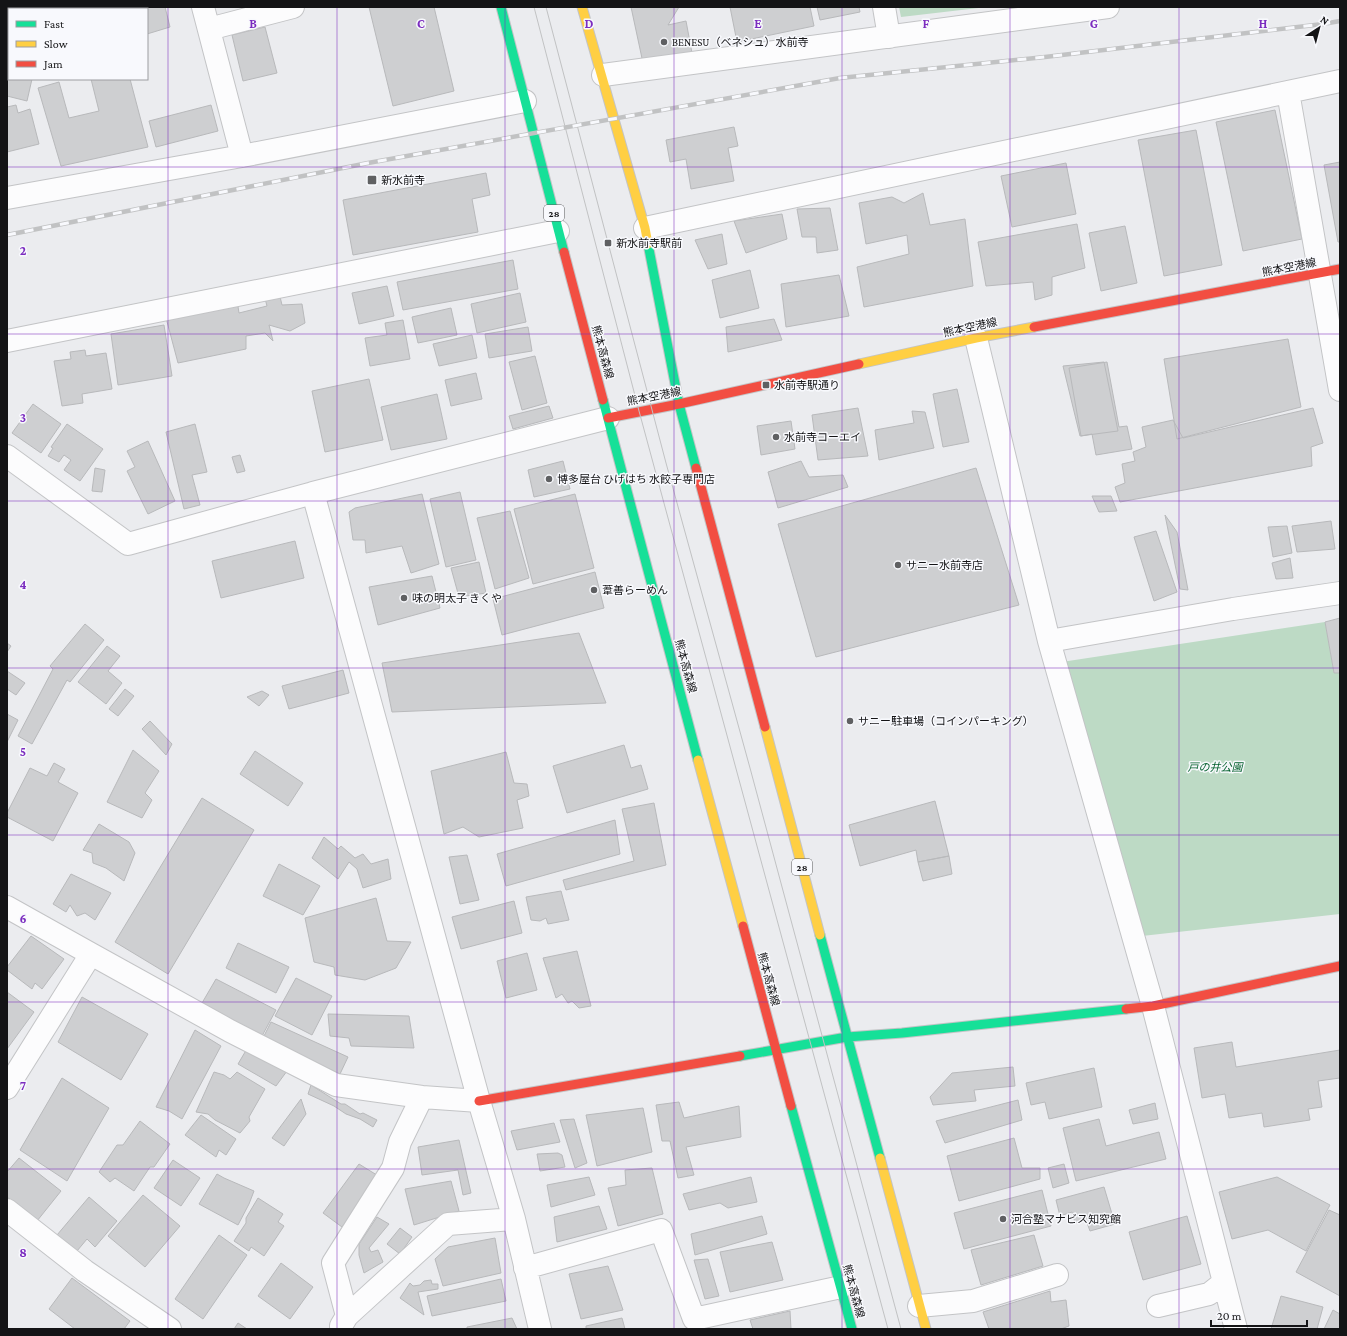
<svg xmlns="http://www.w3.org/2000/svg" width="1347" height="1336" font-family="'Crimson Pro','Noto Sans JP',serif">
	<style>
		.green { fill: #bddac5 }
		.building { fill: #cecfd1; stroke: #b8b9bb }
		.lines { fill: none; stroke-linecap: round; stroke-linejoin: round }
		.street-casing { stroke: #c3c4c6; stroke-width: 24 }
		.fast-casing { stroke: #c3c4c6; stroke-width: 11 }
		.slow-casing { stroke: #c3c4c6; stroke-width: 11 }
		.jam-casing { stroke: #c3c4c6; stroke-width: 11 }
		.street { stroke: #fcfcfd; stroke-width: 22 }
		.fast { stroke: #16e098; stroke-width: 9 }
		.slow { stroke: #ffcf43; stroke-width: 9 }
		.jam { stroke: #f24e42; stroke-width: 9 }
		.tram { stroke: #c1c2c3; stroke-width: 1 }
		.rail-casing { stroke: #c1c2c3; stroke-width: 4.5 }
		.rail { stroke: #f8f9fd; stroke-width: 3; stroke-dasharray: 9; stroke-linecap: butt }
		.grid { fill: none; stroke: #7b2cbf; stroke-width: 1; stroke-opacity: 0.55 }
		.poi-dot { fill: #5f6062; stroke: #f8f9fd; stroke-width: 1.5 }
		.labels { text-anchor: middle; stroke-width: 3; stroke-linejoin: round; paint-order: stroke }
		.shield { fill: #f8f9fd; stroke: #58595b; stroke-width: 1 }
		.shield-label { font-size: 10px; font-weight: bold; fill: #141416 }
		.poi-label { font-size: 11px; fill: #141416; stroke: #f8f9fd; text-anchor: start }
		.street-label { font-size: 11px; fill: #141416; stroke: #f8f9fd }
		.park-label { font-size: 11px; font-style: italic; fill: #04612e; stroke: #f8f9fd }
		.grid-label { font-size: 13px; text-anchor: middle; font-weight: bold; fill: #7b2cbf; stroke: #f8f9fd; stroke-width: 3; stroke-linejoin: round; paint-order: stroke }
	</style>
	<rect width="100%" height="100%" fill="#ebecef"/>
	<!-- green -->
	<path class="green" d="M 899,7 L 987,7 L 901,17 Z
		M 1325,622 L 1334,673 L 1340,673 L 1340,914 L 1133,937 L 1055,663 Z"/>
	<!-- building -->
	<path class="building" d="M 16,7 L 49,7 L 49,9 L 25,9 Z
		M 74,7 L 165,7 L 170,27 L 147,34 L 147,9 L 74,9 Z
		M 369,7 L 434,7 L 454,91 L 393,106 Z
		M 631,7 L 679,7 L 668,25 L 686,21 L 692,53 L 643,63 Z
		M 730,7 L 810,7 L 814,26 L 737,42 Z
		M 817,7 L 859,7 L 860,12 L 820,20 Z
		M 265,27 L 277,73 L 243,81 L 232,35 Z
		M 7,58 L 9,58 L 9,79 L 32,79 L 27,101 L 7,96 Z
		M 91,79 L 130,79 L 148,147 L 61,166 L 38,88 L 59,82 L 69,118 L 99,111 Z
		M 16,105 L 18,113 L 30,109 L 39,144 L 7,152 L 7,107 Z
		M 211,105 L 218,131 L 156,147 L 149,121 Z
		M 1275,110 L 1302,239 L 1243,251 L 1216,122 Z
		M 734,127 L 738,146 L 728,148 L 734,181 L 691,189 L 686,159 L 670,162 L 666,140 Z
		M 1196,130 L 1222,265 L 1164,276 L 1138,140 Z
		M 1340,162 L 1340,242 L 1338,242 L 1324,165 Z
		M 1066,163 L 1076,214 L 1012,227 L 1001,176 Z
		M 486,173 L 490,195 L 472,199 L 478,232 L 353,255 L 343,200 Z
		M 923,193 L 930,225 L 965,219 L 973,286 L 864,307 L 857,267 L 909,254 L 907,235 L 866,244 L 859,203 L 892,197 L 904,203 Z
		M 830,208 L 838,250 L 817,253 L 816,237 L 802,237 L 797,209 Z
		M 782,214 L 787,239 L 746,253 L 734,221 Z
		M 1077,224 L 1085,268 L 1052,277 L 1052,295 L 1035,300 L 1033,282 L 986,286 L 978,242 Z
		M 1125,226 L 1137,283 L 1101,291 L 1089,233 Z
		M 722,234 L 727,264 L 708,269 L 695,240 Z
		M 513,260 L 518,289 L 403,310 L 397,282 Z
		M 750,270 L 759,308 L 720,318 L 712,280 Z
		M 839,275 L 849,316 L 786,327 L 781,284 Z
		M 260,280 L 276,280 L 282,305 L 302,304 L 305,323 L 290,331 L 269,325 L 273,341 L 265,333 L 246,336 L 246,349 L 178,363 L 165,314 L 235,287 L 239,313 L 267,306 Z
		M 387,286 L 394,316 L 359,324 L 352,293 Z
		M 520,293 L 526,322 L 477,333 L 471,304 Z
		M 451,308 L 457,335 L 418,343 L 412,317 Z
		M 774,319 L 782,340 L 728,352 L 726,327 Z
		M 403,320 L 410,359 L 370,366 L 365,338 L 387,335 L 385,323 Z
		M 164,325 L 172,376 L 118,385 L 111,334 Z
		M 528,327 L 532,351 L 489,358 L 485,334 Z
		M 472,335 L 477,358 L 439,366 L 433,344 Z
		M 1288,339 L 1301,407 L 1177,439 L 1164,359 Z
		M 85,350 L 86,356 L 106,353 L 112,389 L 82,394 L 83,403 L 62,406 L 54,361 L 71,359 L 70,352 Z
		M 535,356 L 547,403 L 522,410 L 509,362 Z
		M 1104,362 L 1118,431 L 1080,436 L 1063,366 Z
		M 1107,362 L 1119,427 L 1127,426 L 1132,449 L 1096,455 L 1092,434 L 1081,436 L 1069,368 Z
		M 476,373 L 482,399 L 451,406 L 445,380 Z
		M 369,379 L 383,440 L 325,452 L 312,391 Z
		M 957,389 L 969,442 L 943,447 L 933,394 Z
		M 437,394 L 447,439 L 391,450 L 381,407 Z
		M 33,404 L 61,424 L 41,453 L 12,433 Z
		M 549,406 L 553,418 L 513,429 L 509,416 Z
		M 858,408 L 868,456 L 818,460 L 812,415 Z
		M 1313,408 L 1323,443 L 1311,447 L 1312,466 L 1120,502 L 1115,487 L 1125,483 L 1122,464 L 1135,461 L 1133,452 L 1146,447 L 1142,427 L 1173,420 L 1183,438 Z
		M 912,411 L 925,412 L 934,448 L 879,460 L 875,430 L 914,423 Z
		M 791,421 L 795,449 L 761,455 L 757,426 Z
		M 67,424 L 103,449 L 80,481 L 64,470 L 71,460 L 64,455 L 59,462 L 48,456 L 53,448 L 51,447 Z
		M 195,424 L 207,472 L 192,475 L 200,505 L 184,509 L 166,432 Z
		M 148,441 L 175,501 L 148,514 L 127,471 L 135,467 L 127,451 Z
		M 240,455 L 245,471 L 237,473 L 232,457 Z
		M 563,461 L 570,489 L 534,497 L 528,470 Z
		M 801,461 L 809,477 L 843,475 L 848,487 L 778,508 L 768,472 Z
		M 95,468 L 105,470 L 102,492 L 92,491 Z
		M 976,468 L 1019,605 L 816,657 L 778,524 Z
		M 460,492 L 476,560 L 446,567 L 430,499 Z
		M 422,494 L 439,564 L 411,573 L 402,546 L 366,553 L 365,540 L 353,540 L 349,512 L 355,508 Z
		M 575,494 L 594,568 L 533,584 L 514,509 Z
		M 1092,496 L 1111,496 L 1117,511 L 1099,512 Z
		M 510,511 L 529,578 L 495,589 L 477,518 Z
		M 1165,515 L 1177,532 L 1188,590 L 1180,589 Z
		M 1331,521 L 1335,549 L 1297,552 L 1292,526 Z
		M 1287,526 L 1292,553 L 1273,557 L 1268,527 Z
		M 1156,531 L 1177,592 L 1154,601 L 1134,537 Z
		M 295,541 L 304,578 L 221,598 L 212,561 Z
		M 1290,558 L 1293,578 L 1276,579 L 1272,563 Z
		M 479,562 L 486,593 L 459,597 L 451,568 Z
		M 595,572 L 604,608 L 502,635 L 493,599 Z
		M 432,576 L 440,608 L 378,625 L 369,587 Z
		M 1340,618 L 1340,673 L 1334,673 L 1325,622 Z
		M 85,624 L 104,640 L 70,682 L 67,680 L 32,744 L 18,736 L 53,669 L 50,666 Z
		M 579,633 L 606,703 L 392,712 L 382,663 Z
		M 7,643 L 11,646 L 7,652 Z
		M 107,646 L 120,656 L 108,671 L 122,683 L 106,704 L 78,682 Z
		M 343,670 L 349,693 L 289,709 L 282,686 Z
		M 7,671 L 25,683 L 16,695 L 7,689 Z
		M 125,689 L 134,696 L 118,716 L 109,709 Z
		M 262,691 L 269,695 L 259,706 L 247,697 Z
		M 7,714 L 18,720 L 7,742 Z
		M 150,721 L 172,744 L 166,755 L 142,729 Z
		M 624,745 L 631,768 L 641,765 L 648,789 L 567,813 L 553,766 Z
		M 133,750 L 159,771 L 145,793 L 152,800 L 142,818 L 107,802 Z
		M 255,751 L 303,783 L 288,806 L 240,774 Z
		M 506,752 L 514,783 L 527,784 L 529,796 L 517,800 L 523,828 L 479,837 L 463,827 L 444,834 L 431,771 Z
		M 54,763 L 65,769 L 58,782 L 78,793 L 53,841 L 7,817 L 7,813 L 30,768 L 47,776 Z
		M 202,798 L 254,830 L 168,974 L 115,942 Z
		M 935,801 L 949,856 L 918,862 L 916,850 L 860,866 L 849,825 Z
		M 654,803 L 666,865 L 566,890 L 563,880 L 634,861 L 622,809 Z
		M 615,820 L 620,854 L 506,886 L 497,854 Z
		M 99,824 L 129,842 L 135,853 L 124,881 L 106,868 L 93,863 L 92,853 L 83,850 Z
		M 324,837 L 338,849 L 341,846 L 355,858 L 363,854 L 371,864 L 388,859 L 391,879 L 363,888 L 357,869 L 349,862 L 338,879 L 312,858 Z
		M 467,855 L 479,900 L 460,904 L 449,857 Z
		M 949,856 L 952,874 L 923,881 L 918,862 Z
		M 279,864 L 320,886 L 303,915 L 263,896 Z
		M 71,874 L 111,893 L 95,920 L 85,913 L 77,916 L 70,905 L 66,912 L 53,904 Z
		M 561,891 L 569,920 L 548,924 L 546,918 L 540,921 L 531,920 L 526,897 Z
		M 376,898 L 387,941 L 411,942 L 396,968 L 365,980 L 335,975 L 334,967 L 314,962 L 305,918 Z
		M 514,901 L 522,933 L 461,949 L 452,917 Z
		M 31,936 L 64,959 L 42,989 L 35,983 L 32,989 L 7,970 L 7,967 Z
		M 238,943 L 289,967 L 276,993 L 226,968 Z
		M 577,951 L 591,1006 L 579,1008 L 572,1001 L 568,1003 L 562,994 L 556,998 L 543,958 Z
		M 527,953 L 537,990 L 506,998 L 497,961 Z
		M 296,978 L 332,996 L 312,1035 L 275,1016 Z
		M 216,979 L 276,1010 L 262,1036 L 202,1003 Z
		M 7,992 L 34,1012 L 7,1049 Z
		M 82,997 L 148,1034 L 121,1080 L 58,1042 Z
		M 328,1014 L 409,1016 L 414,1048 L 351,1046 L 349,1038 L 330,1036 Z
		M 271,1022 L 348,1057 L 340,1074 L 263,1038 Z
		M 195,1030 L 221,1046 L 182,1119 L 169,1111 L 156,1107 Z
		M 1232,1042 L 1236,1067 L 1340,1050 L 1340,1078 L 1318,1081 L 1322,1107 L 1308,1109 L 1310,1120 L 1264,1127 L 1262,1113 L 1229,1118 L 1225,1094 L 1202,1098 L 1194,1048 Z
		M 248,1047 L 287,1071 L 276,1086 L 238,1064 Z
		M 1013,1067 L 1015,1086 L 974,1090 L 976,1101 L 933,1105 L 930,1097 L 952,1073 Z
		M 1094,1068 L 1102,1107 L 1049,1119 L 1045,1102 L 1031,1105 L 1026,1083 Z
		M 214,1072 L 224,1075 L 230,1079 L 237,1072 L 265,1089 L 249,1117 L 250,1121 L 240,1133 L 215,1120 L 208,1114 L 196,1112 Z
		M 62,1078 L 109,1108 L 67,1181 L 20,1150 Z
		M 311,1085 L 341,1104 L 345,1104 L 360,1114 L 363,1113 L 377,1120 L 373,1127 L 360,1119 L 346,1114 L 334,1106 L 308,1094 Z
		M 301,1099 L 306,1114 L 284,1146 L 272,1138 Z
		M 1018,1100 L 1022,1120 L 945,1143 L 936,1121 Z
		M 679,1102 L 684,1118 L 739,1106 L 741,1137 L 686,1147 L 694,1175 L 678,1178 L 670,1141 L 662,1141 L 656,1105 Z
		M 1155,1103 L 1158,1119 L 1133,1124 L 1129,1110 Z
		M 643,1108 L 652,1152 L 597,1166 L 586,1115 Z
		M 201,1115 L 236,1139 L 226,1155 L 219,1150 L 216,1157 L 185,1135 Z
		M 574,1119 L 587,1163 L 575,1168 L 560,1120 Z
		M 1099,1119 L 1106,1146 L 1159,1132 L 1166,1159 L 1076,1181 L 1063,1128 Z
		M 140,1121 L 170,1144 L 154,1167 L 150,1167 L 134,1191 L 115,1178 L 110,1182 L 99,1172 L 117,1145 L 123,1145 Z
		M 554,1123 L 560,1142 L 517,1150 L 511,1131 Z
		M 1014,1138 L 1022,1168 L 1040,1168 L 1040,1179 L 959,1201 L 947,1156 Z
		M 459,1140 L 471,1193 L 463,1195 L 458,1170 L 422,1175 L 418,1147 Z
		M 558,1153 L 562,1155 L 565,1167 L 540,1171 L 537,1154 Z
		M 19,1158 L 61,1191 L 37,1221 L 7,1197 L 7,1172 Z
		M 173,1160 L 200,1178 L 181,1206 L 154,1188 Z
		M 359,1164 L 380,1177 L 342,1227 L 323,1213 Z
		M 1064,1164 L 1069,1183 L 1053,1188 L 1048,1168 Z
		M 652,1168 L 663,1214 L 618,1226 L 608,1188 L 626,1185 L 625,1170 Z
		M 217,1174 L 224,1178 L 254,1191 L 249,1204 L 238,1225 L 199,1204 Z
		M 589,1177 L 595,1195 L 551,1207 L 547,1185 Z
		M 751,1177 L 757,1202 L 728,1208 L 720,1203 L 689,1210 L 683,1194 Z
		M 1277,1177 L 1330,1205 L 1306,1251 L 1268,1230 L 1232,1239 L 1219,1192 Z
		M 451,1181 L 459,1211 L 414,1225 L 405,1189 Z
		M 1104,1187 L 1115,1224 L 1090,1231 L 1086,1220 L 1075,1223 L 1072,1212 L 1060,1216 L 1056,1200 Z
		M 1042,1190 L 1051,1226 L 964,1249 L 954,1213 Z
		M 143,1195 L 180,1226 L 145,1267 L 108,1236 Z
		M 89,1197 L 117,1221 L 95,1247 L 87,1239 L 77,1251 L 57,1235 Z
		M 258,1198 L 283,1214 L 278,1222 L 284,1226 L 264,1256 L 251,1247 L 249,1251 L 234,1241 L 246,1223 L 246,1218 Z
		M 599,1206 L 607,1229 L 557,1242 L 554,1217 Z
		M 1329,1210 L 1340,1215 L 1340,1296 L 1296,1272 Z
		M 762,1216 L 767,1234 L 695,1255 L 691,1234 Z
		M 1187,1216 L 1201,1264 L 1143,1280 L 1129,1232 Z
		M 377,1217 L 389,1224 L 369,1248 L 371,1252 L 378,1250 L 383,1262 L 364,1273 L 359,1255 L 359,1244 Z
		M 400,1228 L 412,1237 L 400,1254 L 387,1244 Z
		M 219,1235 L 247,1255 L 203,1319 L 175,1299 Z
		M 1034,1235 L 1043,1266 L 981,1285 L 971,1250 Z
		M 495,1238 L 501,1273 L 443,1286 L 435,1259 L 448,1247 Z
		M 772,1242 L 783,1280 L 730,1292 L 720,1252 Z
		M 708,1259 L 719,1296 L 705,1299 L 694,1260 Z
		M 281,1263 L 313,1287 L 290,1319 L 258,1296 Z
		M 608,1266 L 623,1310 L 581,1319 L 569,1274 Z
		M 72,1278 L 130,1321 L 124,1329 L 75,1329 L 49,1309 Z
		M 501,1279 L 506,1301 L 432,1316 L 427,1296 Z
		M 431,1280 L 432,1284 L 438,1284 L 438,1289 L 418,1292 L 424,1315 L 400,1298 L 410,1283 L 413,1286 L 420,1285 L 424,1281 Z
		M 1050,1291 L 1051,1302 L 1066,1300 L 1069,1326 L 1061,1329 L 989,1329 L 983,1312 Z
		M 1281,1296 L 1323,1307 L 1317,1329 L 1271,1329 Z
		M 1333,1310 L 1340,1314 L 1340,1329 L 1324,1329 Z
		M 790,1311 L 791,1329 L 753,1329 L 750,1320 Z
		M 512,1318 L 517,1329 L 467,1329 L 467,1327 Z
		M 622,1318 L 625,1329 L 586,1329 L 586,1326 Z
		M 238,1323 L 247,1329 L 234,1329 Z"/>
	<g class="lines">
		<!-- street casing -->
		<g class="street-casing">
			<path id="street" d="M 203,7 L 242,156
				M 884,7 L 889,37
				M 209,29 L 293,7
				M 603,75 L 1108,7
				M 1288,92 L 1340,390
				M 7,198 L 242,156 L 525,101
				M 645,228 L 1340,81
				M 976,338 L 1049,641
				M 7,341 L 558,231
				M 7,456 L 128,544 L 313,493 L 479,1101 L 514,1219 L 540,1329
				M 313,493 L 608,418
				M 7,907 L 91,954 L 230,1031 L 336,1085 L 422,1097 L 479,1101
				M 7,1088 L 91,954
				M 7,1210 L 85,1271 L 170,1329
				M 525,1268 L 661,1230 L 694,1319 L 841,1287
				M 919,1306 L 973,1301 L 1057,1275
				M 1158,1306 L 1209,1294 L 1224,1282
				M 347,1316 L 333,1263 L 393,1168 L 400,1142 L 422,1097
				M 341,1326 L 347,1316 L 448,1224 L 514,1219
				M 1236,1329 L 1153,1006 L 1049,641 L 1233,609 L 1340,593"/>
		</g>
		<!-- fast casing -->
		<g class="fast-casing">
			<path id="fast" d="M 501,7 L 564,252
				M 648,244 L 679,404 L 696,468
				M 603,400 L 698,760
				M 820,935 L 880,1158
				M 740,1056 L 847,1037 L 902,1033 L 1126,1009
				M 791,1106 L 852,1329"/>
		</g>
		<!-- slow casing -->
		<g class="slow-casing">
			<path id="slow" d="M 582,7 L 645,228 L 648,244
				M 859,364 L 976,338 L 1034,327
				M 765,727 L 820,935
				M 698,760 L 743,926
				M 880,1158 L 926,1329"/>
		</g>
		<!-- jam casing -->
		<g class="jam-casing">
			<path id="jam" d="M 564,252 L 603,400
				M 1034,327 L 1340,269
				M 608,418 L 679,404 L 859,364
				M 696,468 L 765,727
				M 743,926 L 791,1106
				M 1126,1009 L 1153,1006 L 1340,966
				M 479,1101 L 740,1056"/>
		</g>
		<!-- street -->
		<use href="#street" class="street"/>
		<!-- fast -->
		<use href="#fast" class="fast"/>
		<!-- slow -->
		<use href="#slow" class="slow"/>
		<!-- jam -->
		<use href="#jam" class="jam"/>
		<!-- tram -->
		<path class="tram" d="M 534,7 L 639,411 L 888,1329
			M 546,7 L 666,463 L 750,768 L 901,1329"/>
		<!-- rail casing -->
		<g class="rail-casing">
			<path id="rail" d="M 7,235 L 368,163 L 840,78 L 1045,57 L 1323,24 L 1340,21"/>
		</g>
		<!-- rail -->
		<use href="#rail" class="rail"/>
	</g>
	<!-- grid -->
	<path class="grid" d="M 168,7 L 168,1329M 337,7 L 337,1329M 505,7 L 505,1329M 674,7 L 674,1329M 842,7 L 842,1329M 1010,7 L 1010,1329M 1179,7 L 1179,1329M 7,167 L 1340,167M 7,334 L 1340,334M 7,501 L 1340,501M 7,668 L 1340,668M 7,835 L 1340,835M 7,1002 L 1340,1002M 7,1169 L 1340,1169"/>
	<!-- markers -->
	<g class="poi-dot">
		<circle cx="664" cy="42" r="4"/>
		<rect x="367" y="175" width="10" height="10" rx="2"/>
		<rect x="604" y="239" width="8" height="8" rx="2"/>
		<rect x="762" y="381" width="8" height="8" rx="2"/>
		<circle cx="776" cy="437" r="4"/>
		<circle cx="549" cy="479" r="4"/>
		<circle cx="898" cy="565" r="4"/>
		<circle cx="594" cy="590" r="4"/>
		<circle cx="404" cy="598" r="4"/>
		<circle cx="850" cy="721" r="4"/>
		<circle cx="1003" cy="1219" r="4"/>
	</g>
	<g class="labels">
		<!-- shield labels -->
		<g class="shield">
			<rect x="544" y="205" width="20" height="16" rx="3"/>
			<rect x="792" y="859" width="20" height="16" rx="3"/>
		</g>
		<g class="shield-label">
			<text x="554" y="217">28</text>
			<text x="802" y="871">28</text>
		</g>
		<!-- poi labels -->
		<g class="poi-label">
			<text x="672" y="46">BENESU（ベネシュ）水前寺</text>
			<text x="381" y="184">新水前寺</text>
			<text x="616" y="247">新水前寺駅前</text>
			<text x="774" y="389">水前寺駅通り</text>
			<text x="784" y="441">水前寺コーエイ</text>
			<text x="557" y="483">博多屋台 ひげはち 水餃子専門店</text>
			<text x="906" y="569">サニー水前寺店</text>
			<text x="602" y="594">葦善らーめん</text>
			<text x="412" y="602">味の明太子 きくや</text>
			<text x="858" y="725">サニー駐車場（コインパーキング）</text>
			<text x="1011" y="1223">河合塾マナビス知究館</text>
		</g>
		<!-- street labels -->
		<g class="street-label">
			<text transform="translate(1289 267) rotate(-11)" y="4">熊本空港線</text>
			<text transform="translate(970 327) rotate(-12)" y="4">熊本空港線</text>
			<text transform="translate(603 352) rotate(75)" y="4">熊本高森線</text>
			<text transform="translate(654 396) rotate(-11)" y="4">熊本空港線</text>
			<text transform="translate(686 666) rotate(75)" y="4">熊本高森線</text>
			<text transform="translate(769 979) rotate(75)" y="4">熊本高森線</text>
			<text transform="translate(854 1291) rotate(75)" y="4">熊本高森線</text>
		</g>
		<!-- park labels -->
		<g class="park-label">
			<text x="1215" y="771">戸の井公園</text>
		</g>
	</g>
	<g class="grid-label">
		<text x="253" y="28">B</text>
		<text x="421" y="28">C</text>
		<text x="589" y="28">D</text>
		<text x="758" y="28">E</text>
		<text x="926" y="28">F</text>
		<text x="1094" y="28">G</text>
		<text x="1263" y="28">H</text>
		<text x="23" y="255">2</text>
		<text x="23" y="422">3</text>
		<text x="23" y="589">4</text>
		<text x="23" y="756">5</text>
		<text x="23" y="923">6</text>
		<text x="23" y="1090">7</text>
		<text x="23" y="1257">8</text>
	</g>
	<!-- border -->
	<rect width="1347" height="1336" fill="none" stroke="#141416" stroke-width="16"/>
	<!-- legend -->
	<rect x="8" y="8" width="140" height="72" fill="#f8f9fd" stroke="#9d9da1"/>
	<rect x="16" y="21" width="20" height="6" fill="#16e098" stroke="#9d9da1"/>
	<text x="44" y="28" font-size="12" fill="#141416">Fast</text>
	<rect x="16" y="41" width="20" height="6" fill="#ffcf43" stroke="#9d9da1"/>
	<text x="44" y="48" font-size="12" fill="#141416">Slow</text>
	<rect x="16" y="61" width="20" height="6" fill="#f24e42" stroke="#9d9da1"/>
	<text x="44" y="68" font-size="12" fill="#141416">Jam</text>
	<!-- north arrow -->
	<g transform="translate(1319 28) rotate(36)" stroke="#f8f9fd" stroke-width="3" paint-order="stroke">
	<path d="M0-3L7 15L0 10L-7 15Z" fill="#141416"/>
	<text y="-6" font-size="11" font-weight="bold" text-anchor="middle" fill="#141416">N</text>
	</g>
	<!-- scale -->
	<path d="M1211 1320v6h96v-6" fill="none" stroke="#141416" stroke-width="2"/>
	<text x="1217" y="1320" font-size="12" fill="#141416" stroke="#f8f9fd" stroke-width="3" paint-order="stroke">20 m</text>
</svg>
